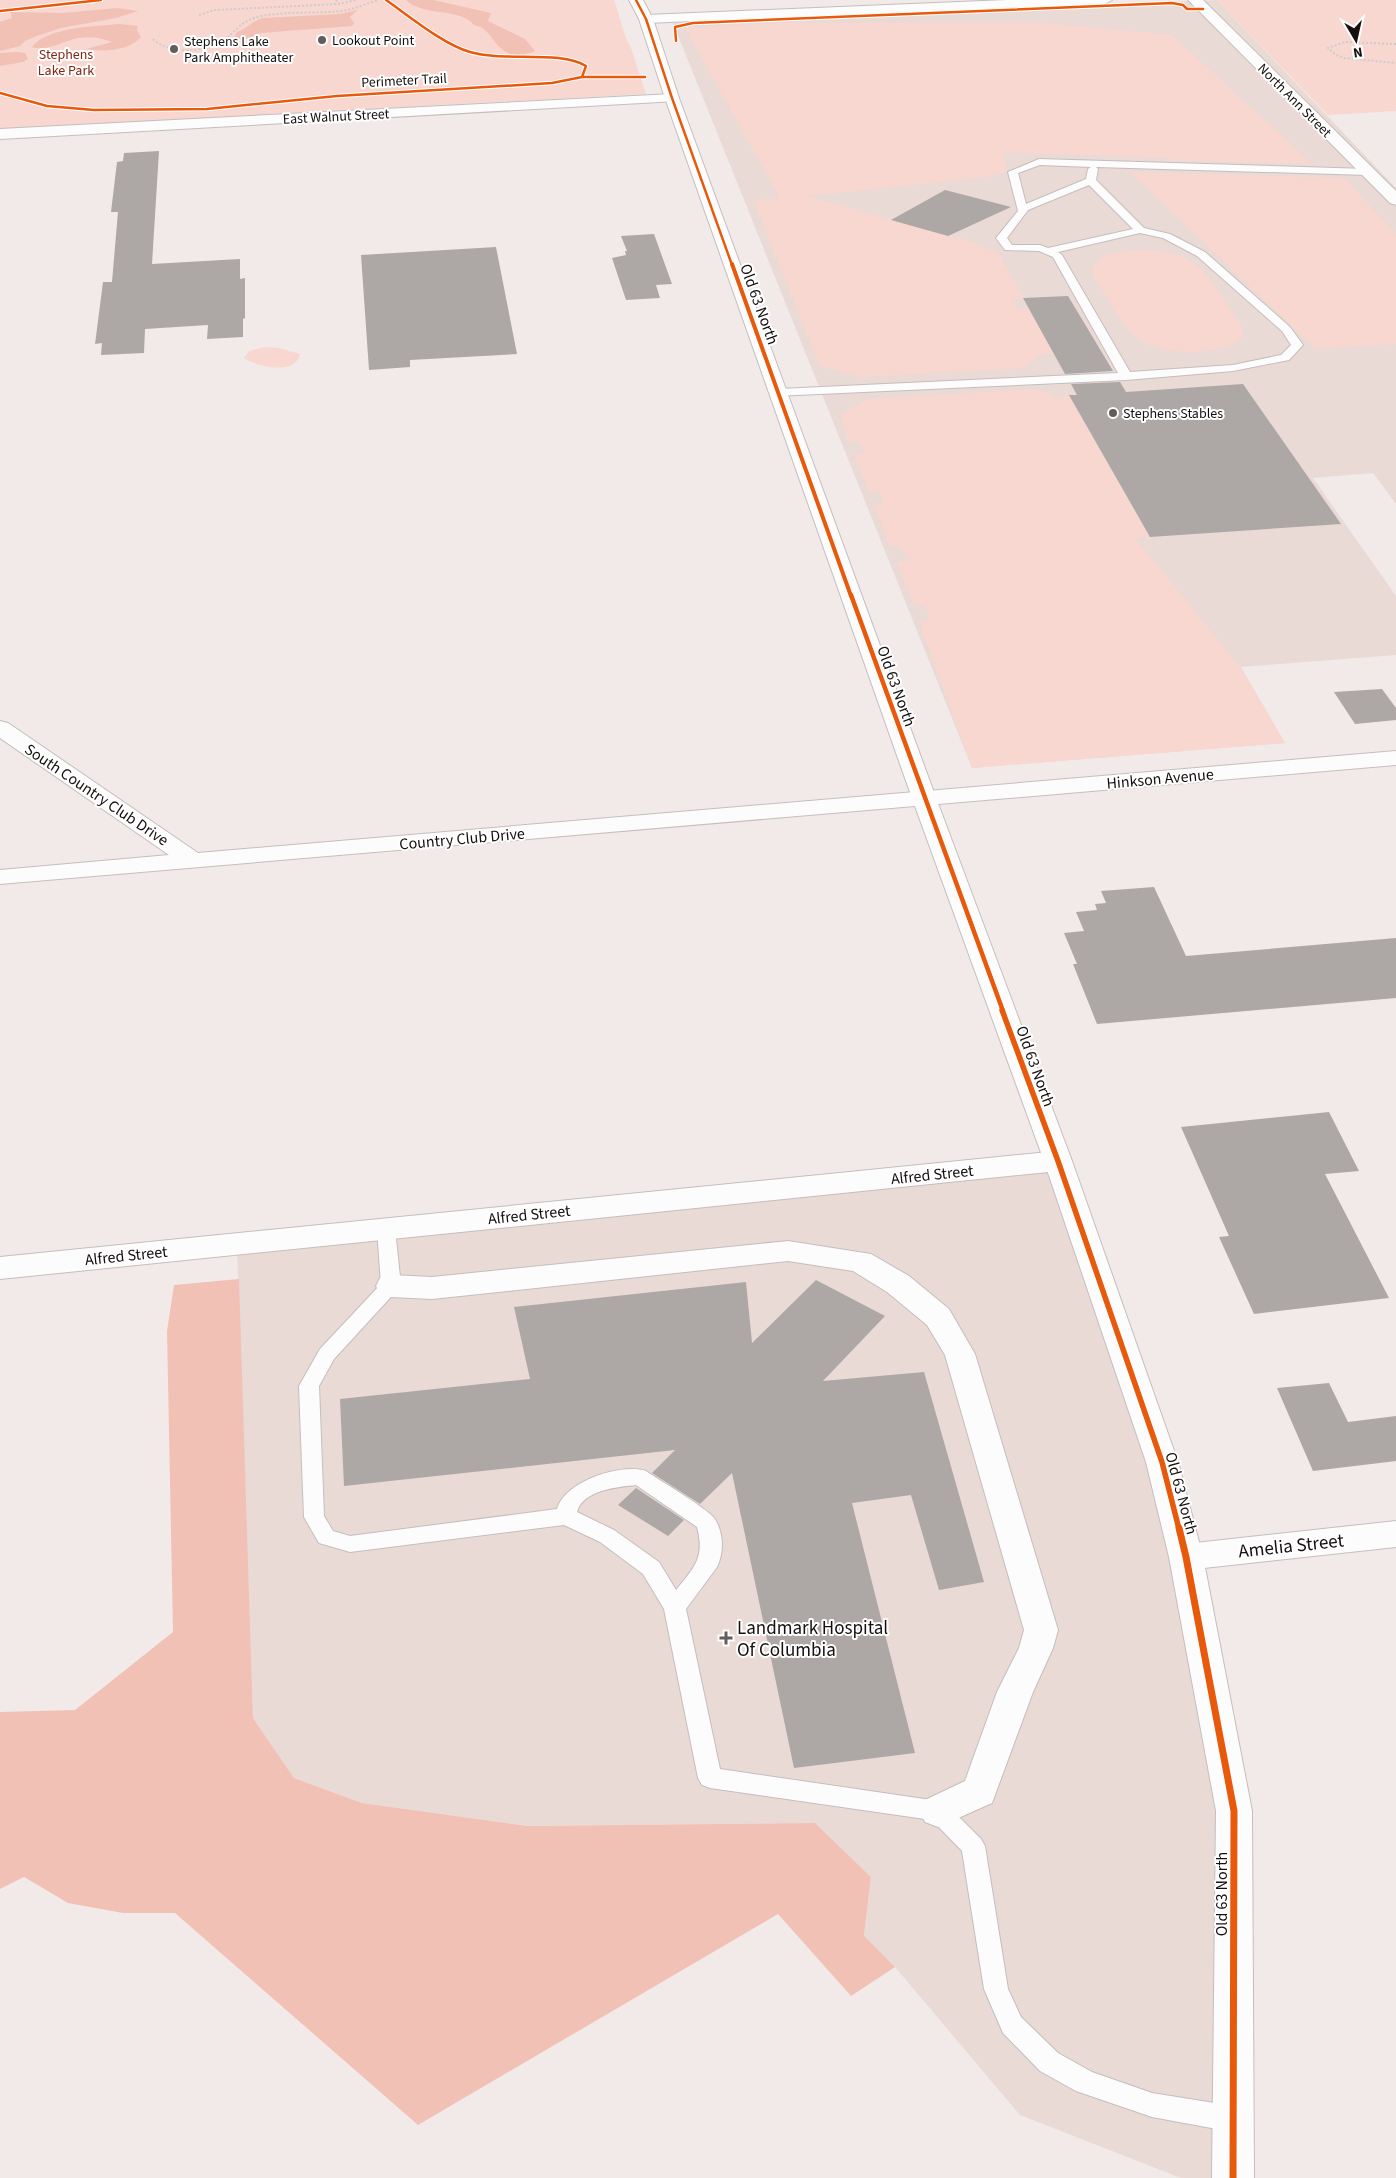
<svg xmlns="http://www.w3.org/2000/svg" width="1396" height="2178" font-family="'Source Sans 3',sans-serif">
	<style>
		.built { fill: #eadad6 }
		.green { fill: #f8d7d0 }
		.forest { fill: #f2c1b6 }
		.building { fill: #ada7a5 }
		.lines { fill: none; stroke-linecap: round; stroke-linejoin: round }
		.service-casing { stroke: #c4bebd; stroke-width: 2 }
		.minor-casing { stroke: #c4bebd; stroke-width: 2 }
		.secondary-casing { stroke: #c4bebd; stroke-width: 2 }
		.path { stroke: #cecccb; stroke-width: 2; stroke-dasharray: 2 2; stroke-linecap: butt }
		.service { fill: #fdfcfc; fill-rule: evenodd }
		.minor { fill: #fdfcfc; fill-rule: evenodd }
		.secondary { fill: #fdfcfc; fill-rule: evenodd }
		.cycleway-far4-casing { stroke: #fff; stroke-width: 4.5 }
		.cycleway-far3-casing { stroke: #fff; stroke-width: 5.5 }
		.cycleway-far2-casing { stroke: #fff; stroke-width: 7 }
		.cycleway-far1-casing { stroke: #fff; stroke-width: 9 }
		.cycleway-casing { stroke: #fff; stroke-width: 10 }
		.cycleway-far4 { stroke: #e8590c; stroke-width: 2.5 }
		.cycleway-far3 { stroke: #e8590c; stroke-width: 4 }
		.cycleway-far2 { stroke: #e8590c; stroke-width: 4.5 }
		.cycleway-far1 { stroke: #e8590c; stroke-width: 5.5 }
		.cycleway { stroke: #e8590c; stroke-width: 7 }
		.poi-dot { fill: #625c5b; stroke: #fff; stroke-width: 2 }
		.labels { text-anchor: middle; stroke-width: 4; stroke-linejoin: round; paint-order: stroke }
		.far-poi-label { font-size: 14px; fill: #15100f; stroke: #fff; text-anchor: start }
		.far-park-label { font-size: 14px; fill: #842613; stroke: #fff }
		.far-street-label { font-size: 14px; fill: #15100f; stroke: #fff }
		.street-label { font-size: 16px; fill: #15100f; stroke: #fff }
		.near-street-label { font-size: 19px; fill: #15100f; stroke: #fff }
		.near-poi-label { font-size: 19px; fill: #15100f; stroke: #fff; text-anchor: start }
	</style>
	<rect width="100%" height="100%" fill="#f2eae8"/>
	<!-- built -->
	<path class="built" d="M 1217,0 L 1396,188 L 1396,504 L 1373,473 L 1313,478 L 1396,596 L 1396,655 L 1241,667 L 1285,743 L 972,768 L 673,23 Z
		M 1058,1161 L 1113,1320 L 1234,1811 L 1233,2178 L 1181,2178 L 1020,2115 L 895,1967 L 864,1937 L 871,1877 L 815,1823 L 528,1826 L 362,1803 L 294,1778 L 253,1718 L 237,1244 Z"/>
	<!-- green -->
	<path class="green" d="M 0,0 L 614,0 C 620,15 623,35 631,48 L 646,94 L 0,129 Z
		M 1217,0 L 1396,0 L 1396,111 L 1328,115 Z
		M 787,23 L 1043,23 L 1172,35 L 1311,163 L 1171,161 L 1166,158 L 1004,152 L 1007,171 L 987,177 L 807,196 L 976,243 L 999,254 L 1024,298 L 1012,299 L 1018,309 L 1029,309 L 1054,354 L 1035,355 L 1037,359 L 1023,368 L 860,377 L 820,366 L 754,201 L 780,198 L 685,28 Z
		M 1130,172 L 1344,178 L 1396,234 L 1396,344 L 1316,349 Z
		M 1138,250 C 1201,250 1207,276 1239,322 L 1243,329 L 1242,337 C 1219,358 1153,356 1131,333 C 1122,324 1098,283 1092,271 C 1096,252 1123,251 1138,250 Z
		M 265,347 L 279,348 L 300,354 C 296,376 257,367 244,358 L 249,351 Z
		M 1035,389 L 1051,394 L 1053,397 L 1069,396 L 1150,537 L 1135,538 L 1240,667 L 1285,743 L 972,768 L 919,621 L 930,620 L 925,605 L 914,605 L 897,562 L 907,561 L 900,546 L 890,546 L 874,506 L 884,505 L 879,491 L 869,492 L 854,454 L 864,453 L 859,441 L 849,442 L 840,415 L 868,399 Z"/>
	<!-- forest -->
	<path class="forest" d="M 406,0 L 433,0 L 491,13 L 488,21 L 525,39 L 535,51 C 494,67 497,28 474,25 C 460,7 423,17 406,0 Z
		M 117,8 L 138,11 L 116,18 L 61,28 L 37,36 L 25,41 L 20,46 L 0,51 L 0,22 L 12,18 L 10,12 L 63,13 Z
		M 358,10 L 350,17 L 354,23 L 352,26 L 261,33 L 244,40 L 233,40 L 237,32 C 248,28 252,21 263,18 L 340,14 Z
		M 120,24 L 138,26 L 137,30 L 141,37 C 129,51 104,52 86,49 L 112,42 C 101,38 91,36 78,38 C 63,41 47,52 32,47 C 47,27 97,26 120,24 Z
		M 17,52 L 25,53 L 28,59 L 23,62 L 0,66 L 0,53 Z
		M 239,1279 L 253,1718 L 294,1778 L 362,1803 L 528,1826 L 815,1823 L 871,1877 L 864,1936 L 895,1967 L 851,1996 L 778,1914 L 418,2125 L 175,1913 L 123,1913 L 68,1903 L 24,1877 L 0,1889 L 0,1712 L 75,1710 L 173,1632 L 167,1331 L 174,1285 Z"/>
	<!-- building -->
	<path class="building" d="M 159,151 L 152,264 L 240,259 L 240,279 L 245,278 L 245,318 L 243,319 L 243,337 L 207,339 L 208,325 L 145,329 L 144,353 L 101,355 L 102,343 L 95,344 L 103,282 L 112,282 L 118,212 L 111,212 L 117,162 L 123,161 L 124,153 Z
		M 945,190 L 1011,207 L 948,236 L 891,220 Z
		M 654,234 L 672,284 L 656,285 L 660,298 L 626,300 L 612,258 L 626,255 L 625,251 L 627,251 L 621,236 Z
		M 496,247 L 517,354 L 410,360 L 410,367 L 369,370 L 361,255 Z
		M 1068,296 L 1113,371 L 1065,374 L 1023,298 Z
		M 1120,382 L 1126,392 L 1243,384 L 1341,524 L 1150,537 L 1069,395 L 1077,395 L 1071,384 Z
		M 1382,689 L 1396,708 L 1396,720 L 1355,724 L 1334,692 Z
		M 1154,887 L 1186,956 L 1396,938 L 1396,998 L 1097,1024 L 1073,964 L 1077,964 L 1064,933 L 1084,931 L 1076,912 L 1097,910 L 1095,904 L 1106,903 L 1101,891 Z
		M 1329,1112 L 1359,1171 L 1325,1174 L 1389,1298 L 1254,1314 L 1219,1237 L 1229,1236 L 1181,1127 Z
		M 816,1280 L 885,1316 L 823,1381 L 924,1372 L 984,1582 L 939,1590 L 911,1495 L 852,1503 L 915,1753 L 794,1768 L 732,1473 L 700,1504 L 652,1473 L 675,1450 L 344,1486 L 340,1399 L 530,1379 L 514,1307 L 746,1282 L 752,1343 Z
		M 1329,1383 L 1348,1422 L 1396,1416 L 1396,1461 L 1313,1471 L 1277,1388 Z
		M 636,1488 L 684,1520 L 668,1536 L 618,1505 Z"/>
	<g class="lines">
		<!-- service casing -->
		<g class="service-casing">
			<path id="service" d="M 1039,159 L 1368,169 L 1373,172 L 1368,175 L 1096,167 L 1098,169 L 1096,180 L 1144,228 L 1170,234 L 1205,252 L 1290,327 L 1303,345 L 1289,360 L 1233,371 L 1126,380 L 775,396 L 773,393 L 779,389 L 1118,373 L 1053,257 L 1039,251 L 1005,250 L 996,238 L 1018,211 L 1008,172 ZM 1040,165 L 1091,167 L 1088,169 L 1086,179 L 1026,204 L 1018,173 ZM 1089,185 L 1133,229 L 1048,248 L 1040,245 L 1012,245 L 1007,238 L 1028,210 ZM 1140,233 L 1163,238 L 1197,256 L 1282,331 L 1291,345 L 1281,355 L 1233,365 L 1130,372 L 1062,255 L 1058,252 Z
				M 386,1222 L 393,1224 L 395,1229 L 401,1286 L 334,1359 L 319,1386 L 324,1516 L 333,1531 L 350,1536 L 557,1509 C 565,1481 621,1463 646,1471 C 659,1480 708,1509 714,1518 C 724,1532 724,1553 717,1567 L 686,1609 L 720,1769 L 938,1801 L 946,1804 L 981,1839 L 985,1846 L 1008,1989 L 1021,2017 L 1058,2053 L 1092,2072 L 1152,2093 L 1233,2106 L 1242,2110 L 1246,2119 L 1242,2128 L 1233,2132 L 1152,2117 L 1076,2091 L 1040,2071 L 1003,2033 L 984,1989 L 962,1851 L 932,1820 L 710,1788 L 702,1785 L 698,1778 L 664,1609 L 643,1574 L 600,1542 L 564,1525 L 350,1552 L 319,1543 L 304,1517 L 299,1386 L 320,1349 L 381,1284 L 377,1229 L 379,1224 ZM 636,1485 L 697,1527 C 705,1557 695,1567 676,1590 L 659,1562 L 614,1530 L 577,1512 C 583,1490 617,1487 636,1485 Z"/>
		</g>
		<!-- minor casing -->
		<g class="minor-casing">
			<path id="minor" d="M 1007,0 L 1112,0 L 1105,4 L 646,23 L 639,19 L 646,15 Z
				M 1188,0 L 1203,0 L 1396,191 L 1396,205 L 1390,203 Z
				M 672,94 L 677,95 L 679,98 L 677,101 L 0,139 L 0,129 Z
				M 0,721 L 8,723 L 198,853 L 1396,751 L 1396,765 L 0,884 L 0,870 L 169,855 L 0,738 Z
				M 1058,1151 L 1068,1154 L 1072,1161 L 1068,1168 L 1058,1171 L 0,1279 L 0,1257 Z
				M 788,1241 L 871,1254 L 909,1276 L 949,1309 L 975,1354 L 1058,1630 L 1053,1648 L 1033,1692 L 992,1803 L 938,1827 L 925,1822 L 920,1811 L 925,1800 L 965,1781 L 997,1692 L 1019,1648 L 1024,1630 L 945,1355 L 927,1325 L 887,1292 L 853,1271 L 788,1261 L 432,1299 L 391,1297 L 380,1294 L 376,1286 L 380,1278 L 391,1275 L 432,1277 Z
				M 1396,1521 L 1396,1547 L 1186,1570 L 1174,1566 L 1169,1557 L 1174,1548 L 1186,1544 Z"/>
		</g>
		<!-- secondary casing -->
		<g class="secondary-casing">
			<path id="secondary" d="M 629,0 L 643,0 L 653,19 L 679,98 L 936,798 L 1072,1161 L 1178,1462 L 1203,1557 L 1252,1811 L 1254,2178 L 1212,2178 L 1216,1811 L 1169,1557 L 1146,1462 L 1044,1161 L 912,798 L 665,98 L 639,19 Z"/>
		</g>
		<!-- path -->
		<path class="path" d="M 336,0 L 339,4 L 356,0
			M 199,15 L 215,10 L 339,4
			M 153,39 C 169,55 207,53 224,40 C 239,29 241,20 262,16 C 288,11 315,14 342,11 C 354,9 366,4 378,0
			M 1396,44 L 1345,42 L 1328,48 L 1336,55 L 1344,58 L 1396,63"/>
		<!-- service -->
		<use href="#service" class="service"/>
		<!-- minor -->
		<use href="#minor" class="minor"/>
		<!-- secondary -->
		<use href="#secondary" class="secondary"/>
		<!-- cycleway-far4 casing -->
		<g class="cycleway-far4-casing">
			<path id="cycleway-far4" d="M 386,0 C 409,16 444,45 470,52 C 504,62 560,50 586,66 L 582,77
				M 636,0 L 646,19 L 672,98 L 732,265
				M 0,11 L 101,0
				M 676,41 L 675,27 L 693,23 L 1172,3 L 1183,5 L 1187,9 L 1203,9
				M 0,93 L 47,106 L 94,110 L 207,109 L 337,96 L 552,83 L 582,77 L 645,77"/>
		</g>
		<!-- cycleway-far3 casing -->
		<g class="cycleway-far3-casing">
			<path id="cycleway-far3" d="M 732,264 L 851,596"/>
		</g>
		<!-- cycleway-far2 casing -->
		<g class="cycleway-far2-casing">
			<path id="cycleway-far2" d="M 851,595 L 1003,1011"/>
		</g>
		<!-- cycleway-far1 casing -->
		<g class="cycleway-far1-casing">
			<path id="cycleway-far1" d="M 1002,1010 L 1058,1161 L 1162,1462 L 1179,1529"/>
		</g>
		<!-- cycleway casing -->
		<g class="cycleway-casing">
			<path id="cycleway" d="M 1179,1528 L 1186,1557 L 1234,1811 L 1233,2178"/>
		</g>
		<!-- cycleway-far4 -->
		<use href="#cycleway-far4" class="cycleway-far4"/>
		<!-- cycleway-far3 -->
		<use href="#cycleway-far3" class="cycleway-far3"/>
		<!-- cycleway-far2 -->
		<use href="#cycleway-far2" class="cycleway-far2"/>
		<!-- cycleway-far1 -->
		<use href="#cycleway-far1" class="cycleway-far1"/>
		<!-- cycleway -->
		<use href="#cycleway" class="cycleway"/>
	</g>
	<!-- markers -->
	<g class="poi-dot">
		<circle cx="322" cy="40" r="5"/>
		<circle cx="174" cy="49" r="5"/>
		<circle cx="1113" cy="413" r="5"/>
		<path d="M723.5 1630.5h5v5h5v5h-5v5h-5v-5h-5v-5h5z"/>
	</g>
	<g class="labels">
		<!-- far-poi labels -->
		<g class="far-poi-label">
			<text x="332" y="45">Lookout Point</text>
			<text x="184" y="46">Stephens Lake<tspan x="184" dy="16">Park Amphitheater</tspan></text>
			<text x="1123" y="418">Stephens Stables</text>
		</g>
		<!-- far-park labels -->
		<g class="far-park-label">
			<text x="66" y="59">Stephens<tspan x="66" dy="16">Lake Park</tspan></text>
		</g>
		<!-- far-street labels -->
		<g class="far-street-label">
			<text transform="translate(404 80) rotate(-3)" y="5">Perimeter Trail</text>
			<text transform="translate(1295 100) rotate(45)" y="5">North Ann Street</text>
			<text transform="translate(336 116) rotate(-3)" y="5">East Walnut Street</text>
		</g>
		<!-- street labels -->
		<g class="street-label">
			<text transform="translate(760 304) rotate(70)" y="6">Old 63 North</text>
			<text transform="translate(897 686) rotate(70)" y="6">Old 63 North</text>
			<text transform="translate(1160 778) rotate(-5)" y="6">Hinkson Avenue</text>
			<text transform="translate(97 794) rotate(34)" y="6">South Country Club Drive</text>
			<text transform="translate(462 838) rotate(-5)" y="6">Country Club Drive</text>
			<text transform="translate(1036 1066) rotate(70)" y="6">Old 63 North</text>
			<text transform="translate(932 1174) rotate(-6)" y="6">Alfred Street</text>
			<text transform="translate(529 1214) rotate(-6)" y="6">Alfred Street</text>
			<text transform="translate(126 1255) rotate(-6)" y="6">Alfred Street</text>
			<text transform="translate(1182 1493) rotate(75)" y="6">Old 63 North</text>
			<text transform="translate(1221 1894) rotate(-90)" y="6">Old 63 North</text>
		</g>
		<!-- near-street labels -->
		<g class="near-street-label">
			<text transform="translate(1291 1545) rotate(-6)" y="7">Amelia Street</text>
		</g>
		<!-- near-poi labels -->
		<g class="near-poi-label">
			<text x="737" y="1634">Landmark Hospital<tspan x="737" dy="22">Of Columbia</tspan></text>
		</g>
	</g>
	<!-- north arrow -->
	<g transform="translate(1356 40) rotate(171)" stroke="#ffffff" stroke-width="4" paint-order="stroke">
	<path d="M0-4L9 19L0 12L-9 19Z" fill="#15100f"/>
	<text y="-8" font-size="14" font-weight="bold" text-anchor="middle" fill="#15100f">N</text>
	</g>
</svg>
